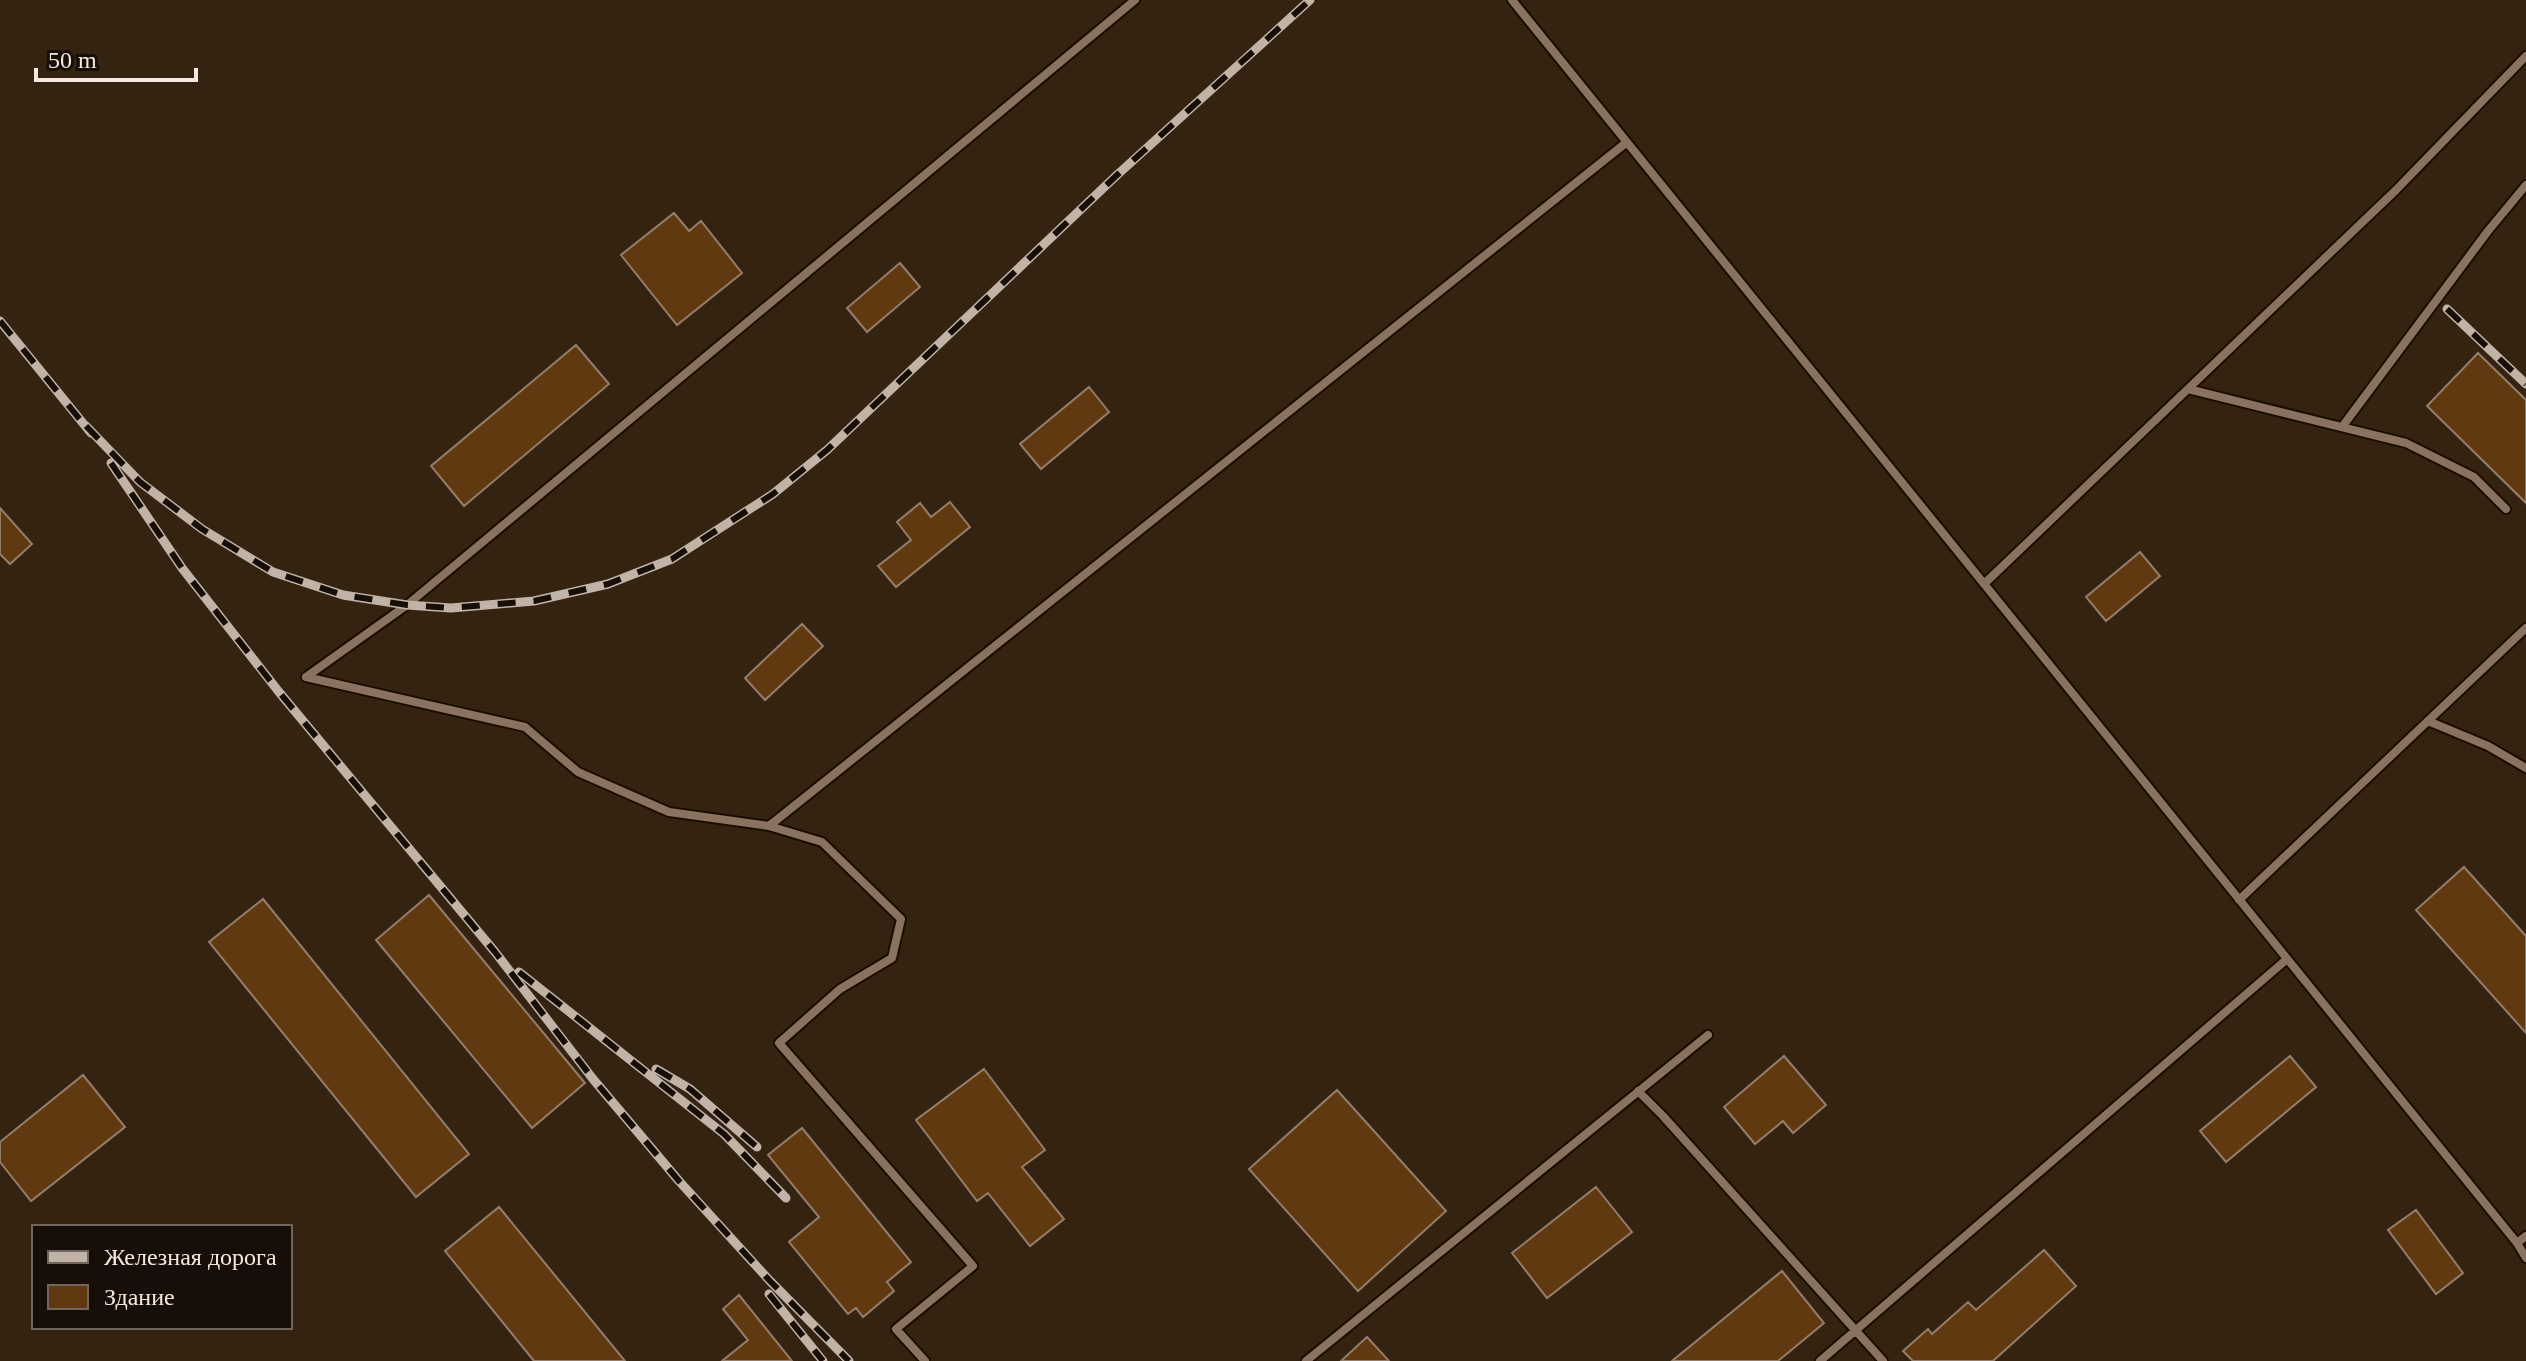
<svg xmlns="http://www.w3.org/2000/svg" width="2526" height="1361" font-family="Georgia,serif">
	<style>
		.building { fill: #603911; stroke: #947d6a; stroke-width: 2 }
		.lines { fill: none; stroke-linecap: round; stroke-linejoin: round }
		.service-casing { stroke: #1c0c00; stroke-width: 12 }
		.service { stroke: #897360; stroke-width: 8 }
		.rail-casing { stroke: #c1b3a6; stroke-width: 9 }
		.rail { stroke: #170e07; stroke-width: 6; stroke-dasharray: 18; stroke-linecap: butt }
	</style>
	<rect width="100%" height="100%" fill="#352312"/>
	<!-- building -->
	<path class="building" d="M 674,213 L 689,231 L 701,221 L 742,273 L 677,325 L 621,255 Z
		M 900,263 L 920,287 L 867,332 L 847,308 Z
		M 576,345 L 609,384 L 464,506 L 431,466 Z
		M 2478,353 L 2526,400 L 2526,503 L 2427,406 Z
		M 1089,387 L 1109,412 L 1041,469 L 1020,444 Z
		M 950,502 L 970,527 L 896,587 L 878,566 L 911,540 L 897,522 L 920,503 L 931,517 Z
		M 0,508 L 32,544 L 10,564 L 0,554 Z
		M 2140,552 L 2160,576 L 2106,621 L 2086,597 Z
		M 802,624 L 823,646 L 765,700 L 745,678 Z
		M 2464,867 L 2526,936 L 2526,1033 L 2416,910 Z
		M 429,895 L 585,1083 L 532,1128 L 376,940 Z
		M 263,899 L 469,1154 L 416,1197 L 209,942 Z
		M 1784,1056 L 1826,1105 L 1793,1133 L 1783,1121 L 1755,1144 L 1724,1107 Z
		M 2290,1056 L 2316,1087 L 2226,1162 L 2200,1131 Z
		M 984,1069 L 1045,1150 L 1022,1167 L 1064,1219 L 1030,1246 L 988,1193 L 977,1201 L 916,1120 Z
		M 83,1075 L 125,1127 L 31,1201 L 0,1162 L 0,1142 Z
		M 1337,1090 L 1446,1211 L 1358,1291 L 1249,1169 Z
		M 802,1128 L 911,1262 L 887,1282 L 894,1291 L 863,1317 L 856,1308 L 848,1314 L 789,1242 L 819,1217 L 768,1155 Z
		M 1596,1187 L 1632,1232 L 1547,1298 L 1512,1253 Z
		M 499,1207 L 625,1361 L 534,1361 L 445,1251 Z
		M 2416,1210 L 2463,1273 L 2436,1294 L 2388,1230 Z
		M 2044,1250 L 2076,1286 L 1993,1361 L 1913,1361 L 1903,1351 L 1928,1329 L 1932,1334 L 1968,1302 L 1976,1310 Z
		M 1782,1271 L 1824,1323 L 1778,1361 L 1672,1361 Z
		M 739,1295 L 792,1361 L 722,1361 L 748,1340 L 723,1309 Z
		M 1367,1337 L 1389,1361 L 1341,1361 Z"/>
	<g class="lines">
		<!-- service casing -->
		<g class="service-casing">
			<path id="service" d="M 1512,0 L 2517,1243
				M 2188,389 L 2406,443 L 2474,477 L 2506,509
				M 2342,427 L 2488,231 L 2526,185
				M 1984,584 L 2396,190 L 2526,56
				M 306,677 L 525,727 L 578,772 L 669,812 L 769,826 L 822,842 L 901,919 L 892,958 L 840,989 L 779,1043 L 973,1266 L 896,1329 L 925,1361
				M 306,677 L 407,605 L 1135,0
				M 2428,721 L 2488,746 L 2526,768
				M 769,826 L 1627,142
				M 2239,900 L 2526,628
				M 1638,1091 L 1663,1116 L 1883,1361
				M 2526,1236 L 2517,1243 L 2526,1258
				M 1306,1361 L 1708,1035
				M 1820,1361 L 2287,959"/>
		</g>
		<!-- service -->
		<use href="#service" class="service"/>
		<!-- rail casing -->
		<g class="rail-casing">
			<path id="rail" d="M 2447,309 L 2526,384
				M 0,321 L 91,433
				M 86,426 L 140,482 L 202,529 L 273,572 L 343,595 L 407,605 L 451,608 L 534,601 L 608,584 L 672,559 L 773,494 L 827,450 L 1117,175 L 1310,0
				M 111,463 L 182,568 L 279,692 L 495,952 L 593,1079 L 679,1181 L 770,1281 L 849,1361
				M 519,972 L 724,1134 L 786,1198
				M 656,1069 L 690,1089 L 757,1147
				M 769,1294 L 823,1361"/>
		</g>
		<!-- rail -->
		<use href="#rail" class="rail"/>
	</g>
	<!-- legend -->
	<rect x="32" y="1225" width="260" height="104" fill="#170e07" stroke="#70665d" stroke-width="2"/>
	<rect x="48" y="1251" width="40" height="12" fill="#c1b3a6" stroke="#70665d" stroke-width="2"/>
	<text x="104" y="1265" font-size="24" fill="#f5e9de">Железная дорога</text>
	<rect x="48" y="1285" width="40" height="24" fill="#603911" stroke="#70665d" stroke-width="2"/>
	<text x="104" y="1305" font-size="24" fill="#f5e9de">Здание</text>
	<!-- scale -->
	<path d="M36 68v12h160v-12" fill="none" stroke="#f5e9de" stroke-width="4"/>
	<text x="48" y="68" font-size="24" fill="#f5e9de" stroke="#170e07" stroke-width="6" paint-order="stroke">50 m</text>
</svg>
